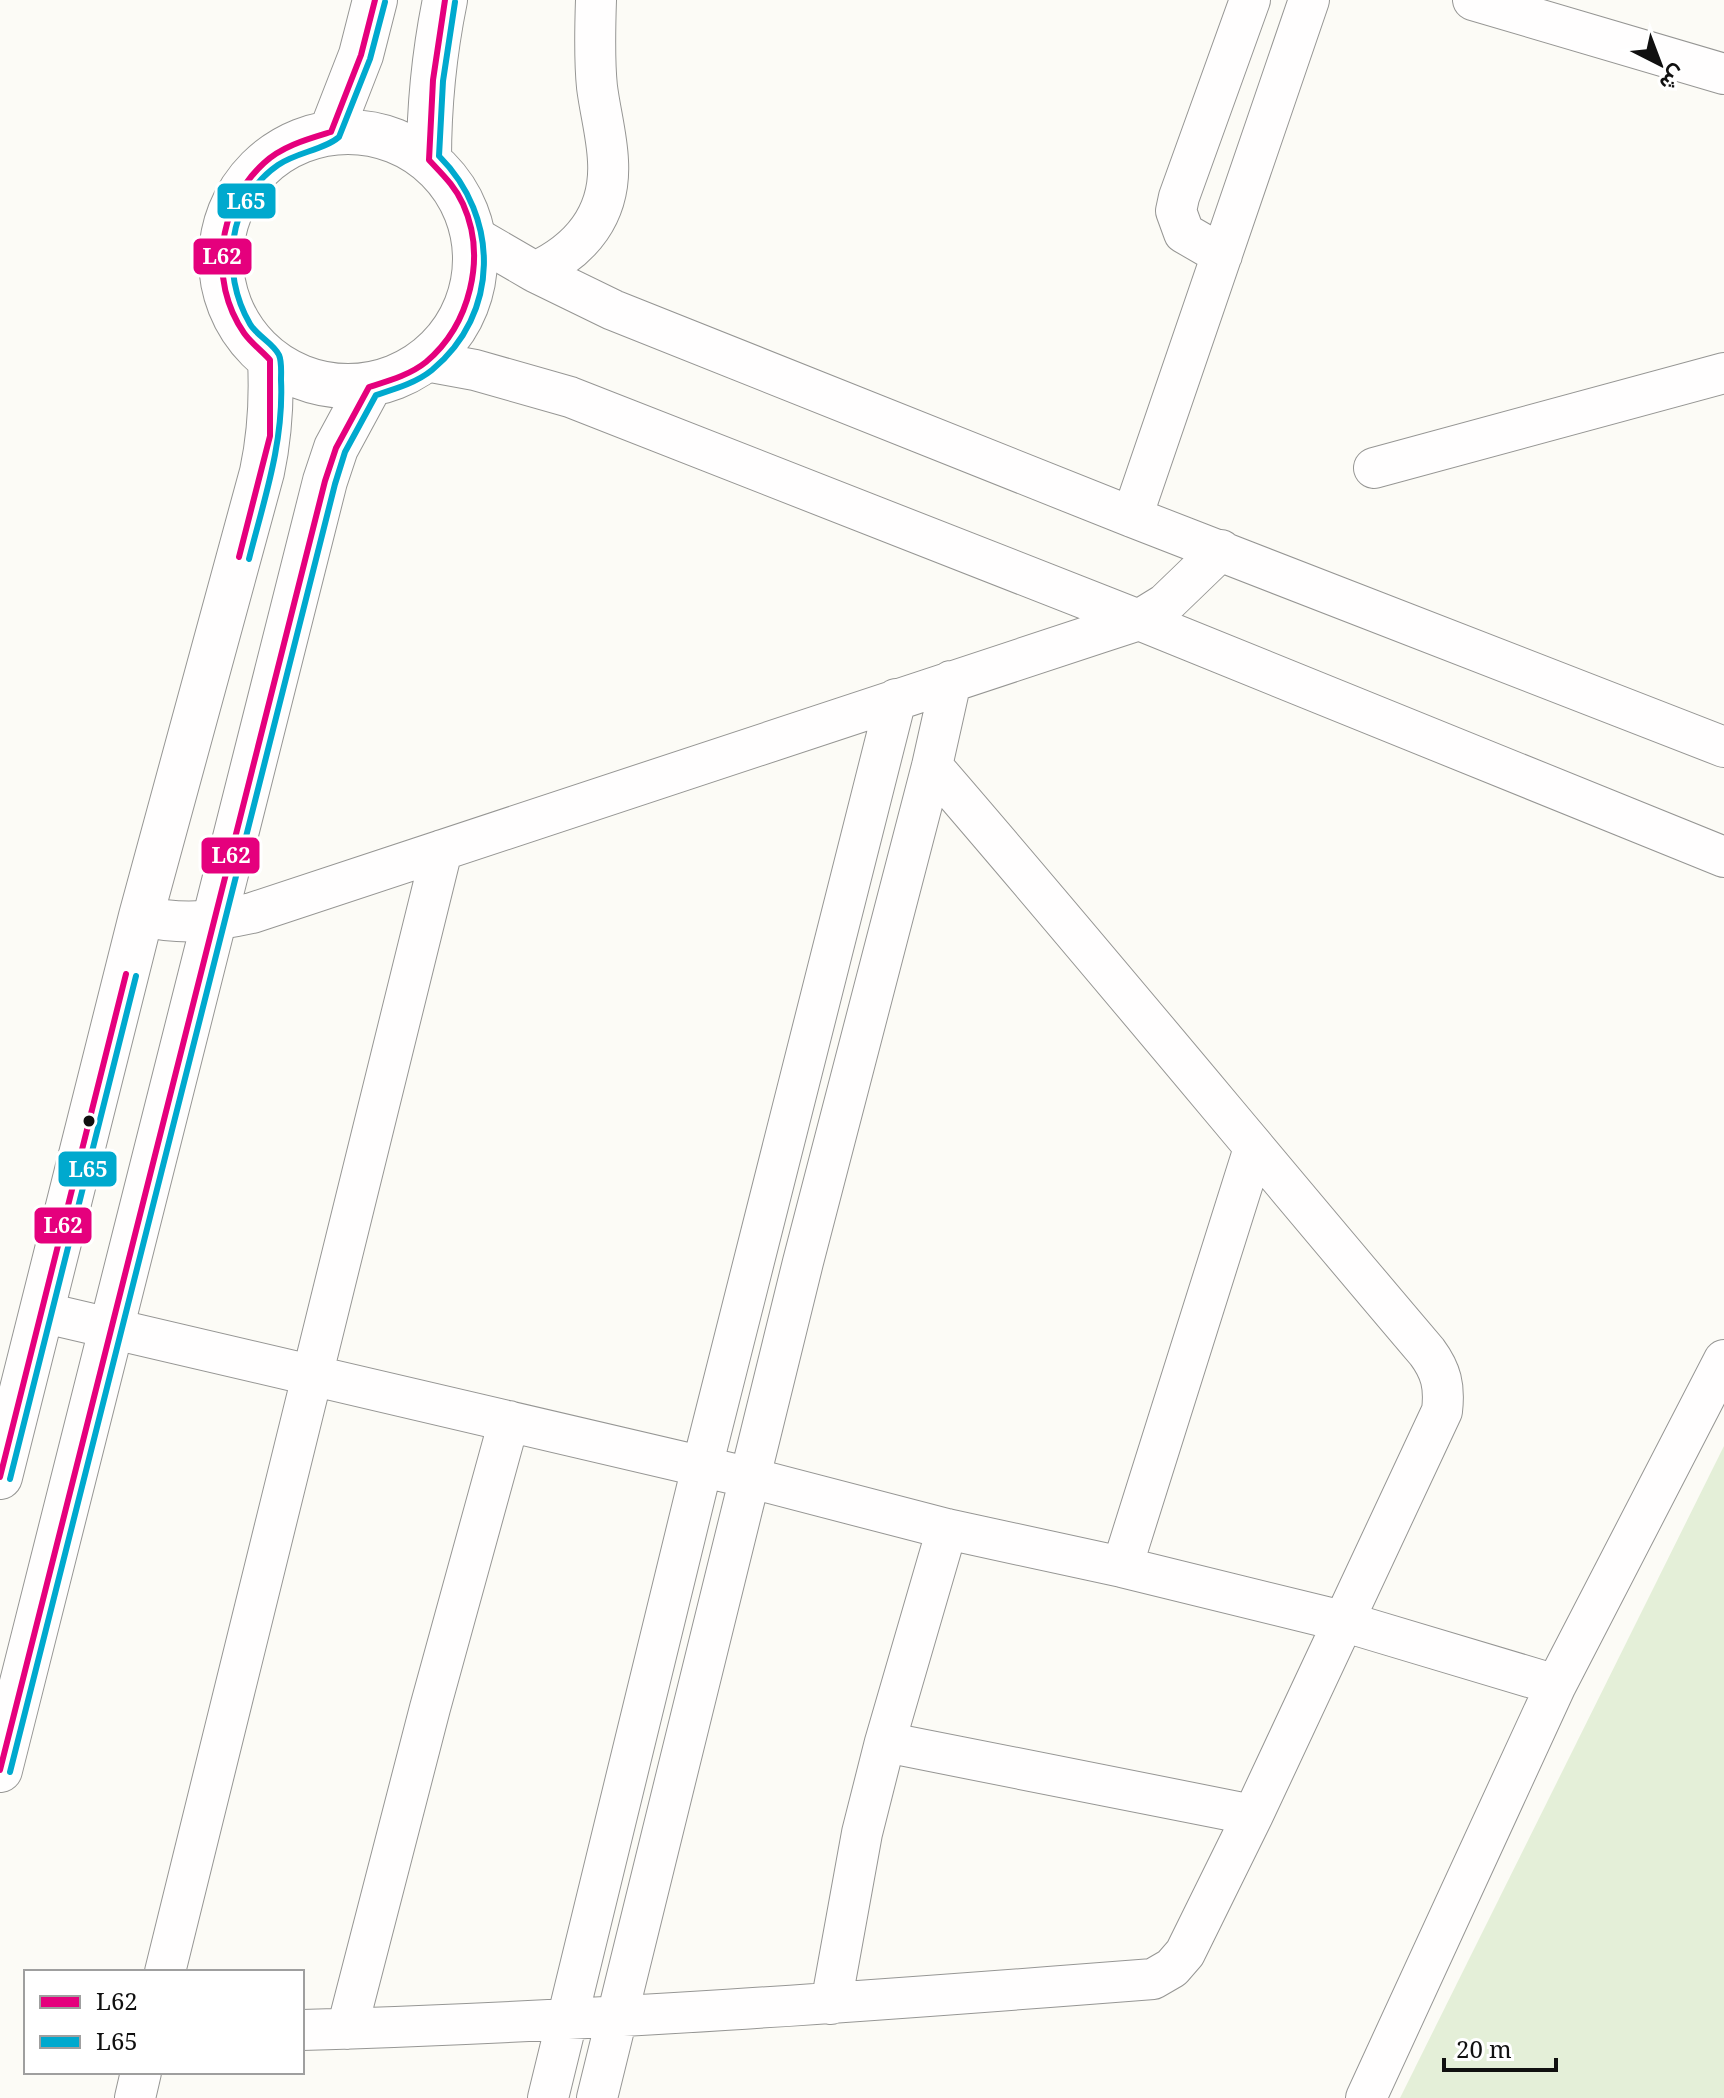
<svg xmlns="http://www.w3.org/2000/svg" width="1724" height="2098" font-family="'Noto Serif',Vazirmatn,serif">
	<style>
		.green { fill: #e4efd8 }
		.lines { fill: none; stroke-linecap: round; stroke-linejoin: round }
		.minor-casing { stroke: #969694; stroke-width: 42 }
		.tertiary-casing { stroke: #969694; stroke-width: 46 }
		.minor { stroke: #fffefe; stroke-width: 40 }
		.tertiary { stroke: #fffefe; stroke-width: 44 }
		.bus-1-casing { stroke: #fff; stroke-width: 12 }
		.bus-2-casing { stroke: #fff; stroke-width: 12 }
		.bus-1 { stroke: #e5007d; stroke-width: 6 }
		.bus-2 { stroke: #00a9ce; stroke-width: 6 }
		.bus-dot { fill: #101010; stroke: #fff; stroke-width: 3 }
		.line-badge { stroke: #fff; stroke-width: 3 }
		.badge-label { font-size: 22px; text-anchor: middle; font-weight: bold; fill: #fff }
	</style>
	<rect width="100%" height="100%" fill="#fcfbf6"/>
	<!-- green -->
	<path class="green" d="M 1724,1446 L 1724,2098 L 1400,2098 Z"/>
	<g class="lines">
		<!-- minor casing -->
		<g class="minor-casing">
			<path id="minor" d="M 1473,0 L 1724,74
				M 473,236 L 535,272 L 613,310 L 1132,517 L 1724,747
				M 1222,255 L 1184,233 L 1176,211 L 1179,197 L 1250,0
				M 535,272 C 582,250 611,214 608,161 C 607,136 600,111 597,87 C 594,58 595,29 596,0
				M 426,361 L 475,370 L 570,397 L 1139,620 L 1724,857
				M 1374,468 L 1724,373
				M 1132,517 L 1309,0
				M 141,916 C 183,925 211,922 252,913 L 1099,633 L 1139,620 L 1165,604 L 1221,550
				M 41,1312 L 751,1478 L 947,1529 L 1122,1567 L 1342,1621 L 1556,1685
				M 1122,1567 L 1254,1148
				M 885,1742 L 1253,1815
				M 165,1972 L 442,850
				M 831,2004 L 862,1833 L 885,1742 L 947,1529
				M 347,2029 L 430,1708 L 509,1421
				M 302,2030 C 586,2022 870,2001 1153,1979 L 1172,1968 L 1185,1953 L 1253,1815 L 1442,1411 C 1445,1386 1441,1371 1427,1352 C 1261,1157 1099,959 932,766
				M 135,2098 L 141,2072
				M 548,2098 L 702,1467 L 896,699
				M 597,2098 L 803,1262 L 932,766 L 951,681
				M 1366,2098 L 1556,1685 L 1724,1360"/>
		</g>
		<!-- tertiary casing -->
		<g class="tertiary-casing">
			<path id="tertiary" d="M221 259a127 127 0 1 1 254 0a127 127 0 1 1-254 0Z
				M 331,132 L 361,55 L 375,0
				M 429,160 C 429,106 434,54 445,0
				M 0,1477 L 141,916 L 262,472 C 270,434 272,399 270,360
				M 0,1770 L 325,481 L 336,448 L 369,387"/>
		</g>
		<!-- minor -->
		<use href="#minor" class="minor"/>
		<!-- tertiary -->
		<use href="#tertiary" class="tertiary"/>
		<!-- bus-1 casing -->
		<g class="bus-1-casing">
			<path id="bus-1" d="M 239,557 L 270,436 L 270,360 C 262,351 251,343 244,333 C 208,281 217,206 264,163 C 282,146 308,139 331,132 L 361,55 L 375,0
				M 0,1477 L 126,974
				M 0,1770 L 325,481 L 336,448 L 369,387 C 388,381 410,375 426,362 C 470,325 487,257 463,204 C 455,186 442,174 429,160 L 433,80 L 445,0"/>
		</g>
		<!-- bus-2 casing -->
		<g class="bus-2-casing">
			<path id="bus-2" d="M 249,559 C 264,500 284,442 281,380 C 281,373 282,362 279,355 C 273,343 257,336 250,324 C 220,273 227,200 278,165 C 297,152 324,150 339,137 L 370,59 L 385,2
				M 10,1479 L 136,976
				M 10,1772 L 335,484 L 345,452 L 376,395 C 395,389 416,383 432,370 C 500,314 500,217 439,156 L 443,81 L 455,2"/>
		</g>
		<!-- bus-1 -->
		<use href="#bus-1" class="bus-1"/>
		<!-- bus-2 -->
		<use href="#bus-2" class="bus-2"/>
	</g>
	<!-- markers -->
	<circle class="bus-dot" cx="89" cy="1121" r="7"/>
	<g class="line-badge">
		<rect x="216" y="182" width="61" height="38" rx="8" fill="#00a9ce"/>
		<rect x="192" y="237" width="61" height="39" rx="8" fill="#e5007d"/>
		<rect x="200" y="836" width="61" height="39" rx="8" fill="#e5007d"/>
		<rect x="57" y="1150" width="61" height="38" rx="8" fill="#00a9ce"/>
		<rect x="33" y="1206" width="60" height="39" rx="8" fill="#e5007d"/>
	</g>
	<g class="badge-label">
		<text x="246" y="209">L65</text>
		<text x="222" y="264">L62</text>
		<text x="231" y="863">L62</text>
		<text x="88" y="1177">L65</text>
		<text x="63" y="1233">L62</text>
	</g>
	<!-- legend -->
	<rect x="24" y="1970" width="280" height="104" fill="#ffffff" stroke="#9f9f9f" stroke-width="2"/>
	<rect x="40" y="1996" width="40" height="12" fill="#e5007d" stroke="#9f9f9f" stroke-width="2"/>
	<text x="96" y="2010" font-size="24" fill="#101010">L62</text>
	<rect x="40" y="2036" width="40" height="12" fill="#00a9ce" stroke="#9f9f9f" stroke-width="2"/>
	<text x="96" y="2050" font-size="24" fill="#101010">L65</text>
	<!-- north arrow -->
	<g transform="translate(1660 64) rotate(138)" stroke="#ffffff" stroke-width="6" paint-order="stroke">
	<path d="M0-6L14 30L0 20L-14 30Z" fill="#101010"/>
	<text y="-12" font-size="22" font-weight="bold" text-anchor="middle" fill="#101010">ش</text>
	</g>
	<!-- scale -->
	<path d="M1444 2058v12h112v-12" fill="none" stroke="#101010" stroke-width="4"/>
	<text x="1456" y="2058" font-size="24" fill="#101010" stroke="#ffffff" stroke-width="6" paint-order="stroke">20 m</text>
</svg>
